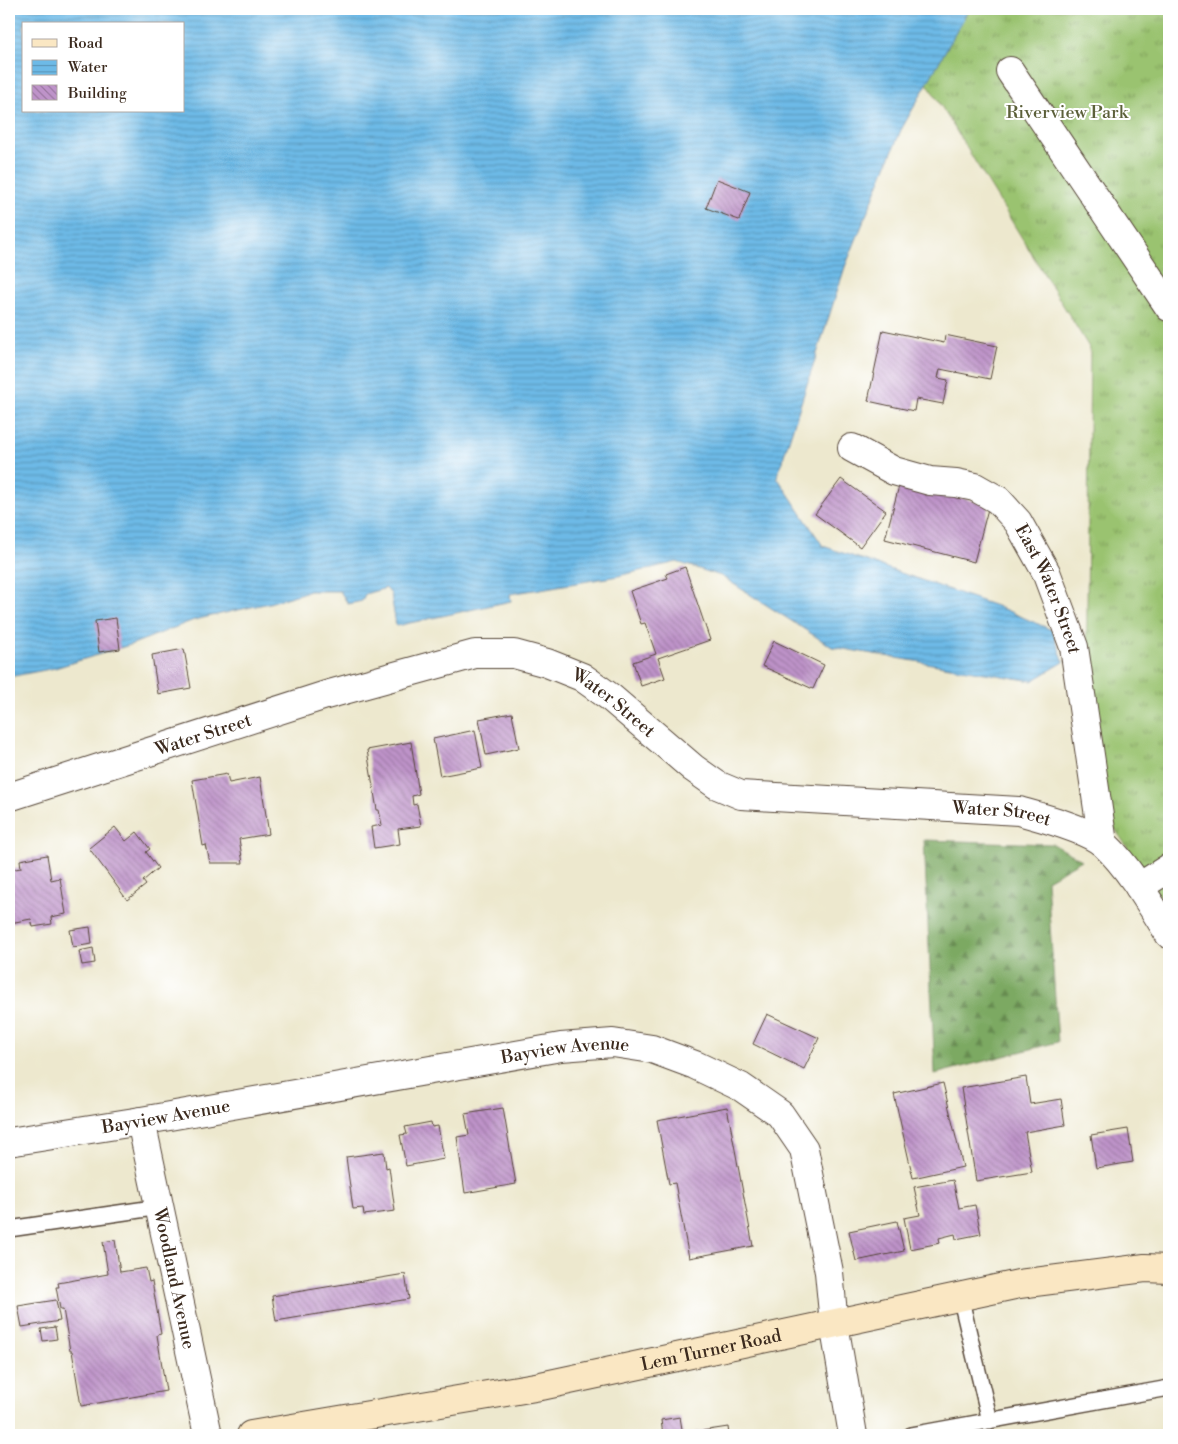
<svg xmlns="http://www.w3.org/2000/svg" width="1178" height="1444" font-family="'Libre Bodoni',serif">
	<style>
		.grass { fill: url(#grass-tufts); stroke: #6a7646 }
		.forest { fill: url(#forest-firs); stroke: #5b6a40 }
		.water { fill: url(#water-rules); stroke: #547282; fill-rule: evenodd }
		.building { fill: url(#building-back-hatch) }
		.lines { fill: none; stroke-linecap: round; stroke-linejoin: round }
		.lane-casing { stroke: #564638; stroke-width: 18 }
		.street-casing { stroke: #564638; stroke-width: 30 }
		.secondary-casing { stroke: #564638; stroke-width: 30 }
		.lane { stroke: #fff; stroke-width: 15 }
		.street { stroke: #fff; stroke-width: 28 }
		.secondary { stroke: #fae7c3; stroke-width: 28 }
		.labels { text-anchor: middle; stroke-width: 4; stroke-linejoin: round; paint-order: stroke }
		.park-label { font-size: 18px; fill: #5c603a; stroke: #fff }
		.street-label { font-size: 18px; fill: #3b2a1e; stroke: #fff }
	</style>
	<defs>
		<pattern id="grass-tufts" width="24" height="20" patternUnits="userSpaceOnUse" patternTransform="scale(1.25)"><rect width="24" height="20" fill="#9ac36f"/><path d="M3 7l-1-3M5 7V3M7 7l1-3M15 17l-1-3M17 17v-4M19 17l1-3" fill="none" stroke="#7f9f5b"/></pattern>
		<pattern id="forest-firs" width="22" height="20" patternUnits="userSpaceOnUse" patternTransform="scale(1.25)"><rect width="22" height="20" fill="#7ba962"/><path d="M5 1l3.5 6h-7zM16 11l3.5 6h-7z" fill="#668a50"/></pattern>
		<pattern id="water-rules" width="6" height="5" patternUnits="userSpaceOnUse" patternTransform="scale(1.25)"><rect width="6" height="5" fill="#6dbae7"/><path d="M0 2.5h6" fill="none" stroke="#5b97bb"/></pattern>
		<pattern id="building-back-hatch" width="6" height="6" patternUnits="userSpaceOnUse" patternTransform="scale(1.25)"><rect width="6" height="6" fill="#be93c9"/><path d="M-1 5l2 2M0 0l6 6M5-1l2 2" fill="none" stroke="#9c78a3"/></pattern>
	</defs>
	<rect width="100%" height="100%" fill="#fff"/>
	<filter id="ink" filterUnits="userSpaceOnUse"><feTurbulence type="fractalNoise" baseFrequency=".02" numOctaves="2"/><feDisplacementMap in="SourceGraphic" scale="10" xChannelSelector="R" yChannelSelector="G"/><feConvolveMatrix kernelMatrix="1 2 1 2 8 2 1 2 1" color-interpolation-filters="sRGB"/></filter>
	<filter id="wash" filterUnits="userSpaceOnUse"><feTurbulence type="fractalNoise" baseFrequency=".0096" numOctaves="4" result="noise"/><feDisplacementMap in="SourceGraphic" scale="20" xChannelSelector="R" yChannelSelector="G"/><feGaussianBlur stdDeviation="1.12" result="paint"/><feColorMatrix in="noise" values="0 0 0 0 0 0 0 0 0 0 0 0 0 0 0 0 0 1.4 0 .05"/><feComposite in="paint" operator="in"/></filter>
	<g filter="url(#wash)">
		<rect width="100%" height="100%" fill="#ede8ce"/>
		<!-- grass -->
		<path class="grass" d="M 969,9 L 1169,9 L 1169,910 L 1085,784 L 1090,349 L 927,83 Z"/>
		<!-- forest -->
		<path class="forest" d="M 924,840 L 1053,844 L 1082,860 L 1047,880 L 1058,1042 L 935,1074 Z"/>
		<!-- water -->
		<path class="water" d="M 9,9 L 969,9 L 901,130 L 845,267 L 777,477 L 823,546 L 999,607 L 1052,630 L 1064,662 L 1032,681 L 832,647 L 721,576 L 677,562 L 618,576 L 510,594 L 511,601 L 396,626 L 391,594 L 386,588 L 365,594 L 362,601 L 348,604 L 340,591 L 309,591 L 269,603 L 194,620 L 133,644 L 55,668 L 9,677 ZM 24,24 L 184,24 L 184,111 L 24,111 Z"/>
		<g id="blocks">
			<!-- building -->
			<path class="building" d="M 717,179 L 750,192 L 739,220 L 706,208 Z
				M 883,330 L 944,343 L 945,335 L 997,346 L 990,379 L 940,369 L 938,378 L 948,380 L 943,404 L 916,399 L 914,411 L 868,401 Z
				M 841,479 L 886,511 L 860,547 L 815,514 Z
				M 900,482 L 989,505 L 974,562 L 885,539 Z
				M 685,567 L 710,640 L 658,658 L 665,678 L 641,686 L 633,662 L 656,654 L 645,623 L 641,624 L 630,591 L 668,578 L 666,574 Z
				M 116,618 L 120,649 L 99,652 L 95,621 Z
				M 774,641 L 824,665 L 813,689 L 762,666 Z
				M 184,649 L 191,688 L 158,694 L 152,655 Z
				M 512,713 L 519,748 L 486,755 L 479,719 Z
				M 475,730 L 482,768 L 440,776 L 433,739 Z
				M 411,742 L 419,794 L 412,796 L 413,805 L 417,804 L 421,826 L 398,829 L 400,844 L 374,848 L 371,827 L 382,825 L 379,810 L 377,810 L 367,750 Z
				M 227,774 L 229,783 L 260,777 L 269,834 L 239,839 L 243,863 L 210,863 L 206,845 L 203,846 L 192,780 Z
				M 115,827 L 126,841 L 137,832 L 150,849 L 146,852 L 158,868 L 143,881 L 146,885 L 127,900 L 89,848 Z
				M 47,855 L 51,880 L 60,878 L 66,914 L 51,917 L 52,924 L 33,927 L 31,919 L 10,923 L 9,870 L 21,868 L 20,860 Z
				M 90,927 L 92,944 L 73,947 L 70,930 Z
				M 93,948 L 95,963 L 82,965 L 79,951 Z
				M 767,1014 L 819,1038 L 804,1069 L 753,1044 Z
				M 1026,1077 L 1030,1104 L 1061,1099 L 1065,1125 L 1025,1132 L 1032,1172 L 976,1181 L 961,1088 Z
				M 943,1083 L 963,1167 L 913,1178 L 894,1094 Z
				M 727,1107 L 753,1246 L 689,1258 L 675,1183 L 669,1184 L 657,1120 Z
				M 503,1108 L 516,1184 L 465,1193 L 457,1137 L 469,1135 L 465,1114 Z
				M 431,1122 L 432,1127 L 438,1126 L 444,1159 L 406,1166 L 400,1135 L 407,1134 L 405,1127 Z
				M 1128,1129 L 1133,1162 L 1096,1168 L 1091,1135 Z
				M 384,1152 L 386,1168 L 389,1167 L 395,1211 L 364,1215 L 363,1208 L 353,1209 L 346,1157 Z
				M 953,1180 L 959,1208 L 975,1205 L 981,1234 L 956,1239 L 955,1234 L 939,1238 L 940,1243 L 910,1249 L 904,1218 L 920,1215 L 914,1187 Z
				M 897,1221 L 904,1251 L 856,1261 L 849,1231 Z
				M 115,1240 L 120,1272 L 146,1268 L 149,1282 L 152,1281 L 161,1334 L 157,1335 L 166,1391 L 81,1406 L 72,1351 L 70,1351 L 63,1309 L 60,1309 L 56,1287 L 59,1287 L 58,1283 L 108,1274 L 103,1242 Z
				M 405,1274 L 409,1299 L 276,1321 L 272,1296 Z
				M 56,1300 L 60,1321 L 22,1327 L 18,1306 Z
				M 55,1327 L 57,1339 L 43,1341 L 41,1329 Z
				M 680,1417 L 683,1435 L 663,1435 L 661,1420 Z
				M 728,1427 L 729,1435 L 695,1435 L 695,1432 Z"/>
		</g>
	</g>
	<g filter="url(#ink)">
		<use href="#blocks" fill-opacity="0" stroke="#564638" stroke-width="1"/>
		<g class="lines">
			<!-- lane casing -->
			<g class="lane-casing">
				<path id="lane" d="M 9,1229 L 160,1207
					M 960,1296 L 990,1421
					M 911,1435 L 1169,1388"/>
			</g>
			<!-- street casing -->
			<g class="street-casing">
				<g id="street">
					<path d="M 1010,71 L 1169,307"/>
					<path id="s1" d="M 852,448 L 894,471 L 930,481 L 956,483 L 975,487 L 998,500 L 1018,522 L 1046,572 L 1074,647 L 1103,843"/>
					<path id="s2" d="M 9,797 L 326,695 L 475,654 L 514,654 L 547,663 L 582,677 L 610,697 L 693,768 L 717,785 L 741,795 L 1019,811 C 1040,817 1088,829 1104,844 C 1129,867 1151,905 1169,934"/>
					<path d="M 1139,887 L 1169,868"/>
					<path id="s3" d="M 141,1121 L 208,1435"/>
					<path id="s4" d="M 9,1142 L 141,1121 L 561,1047 L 613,1043 L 652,1049 L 695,1065 L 741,1087 L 780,1114 L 804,1149 L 829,1272 L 834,1324 L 853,1435"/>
				</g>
			</g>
			<!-- secondary casing -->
			<g class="secondary-casing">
				<g id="secondary">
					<path id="s5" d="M 251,1435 L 541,1386 L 1019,1284 L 1145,1268 L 1169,1269"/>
				</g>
			</g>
			<!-- lane -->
			<use href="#lane" class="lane"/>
			<!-- street -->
			<use href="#street" class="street"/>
			<!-- secondary -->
			<use href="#secondary" class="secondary"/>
		</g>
	</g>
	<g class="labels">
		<!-- park labels -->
		<g class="park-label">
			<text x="1067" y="118">Riverview Park</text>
		</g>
		<!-- street labels -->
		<g class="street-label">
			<text dy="6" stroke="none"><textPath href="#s1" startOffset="261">East Water Street</textPath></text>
			<text dy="6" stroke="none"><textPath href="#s2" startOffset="639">Water Street</textPath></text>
			<text dy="6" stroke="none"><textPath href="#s2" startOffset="204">Water Street</textPath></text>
			<text dy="6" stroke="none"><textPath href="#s2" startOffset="1059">Water Street</textPath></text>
			<text dy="6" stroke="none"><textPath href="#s4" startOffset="564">Bayview Avenue</textPath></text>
			<text dy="6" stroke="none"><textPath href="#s4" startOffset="159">Bayview Avenue</textPath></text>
			<text dy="6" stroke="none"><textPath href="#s3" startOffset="161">Woodland Avenue</textPath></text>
			<text dy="6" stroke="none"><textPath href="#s5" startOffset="468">Lem Turner Road</textPath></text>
		</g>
	</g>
	<!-- margin -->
	<rect width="1178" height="1444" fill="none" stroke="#fff" stroke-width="30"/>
	<!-- legend -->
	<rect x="22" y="22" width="162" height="90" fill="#ffffff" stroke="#b1aaa5"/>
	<rect x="32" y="39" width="25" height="8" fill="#fae7c3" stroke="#b1aaa5"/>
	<text x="68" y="48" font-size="15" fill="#3b2a1e">Road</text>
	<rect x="32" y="60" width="25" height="15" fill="url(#water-rules)" stroke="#b1aaa5"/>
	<text x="68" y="72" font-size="15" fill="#3b2a1e">Water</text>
	<rect x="32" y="85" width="25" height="15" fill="url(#building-back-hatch)" stroke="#b1aaa5"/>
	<text x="68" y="98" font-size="15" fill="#3b2a1e">Building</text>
</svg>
